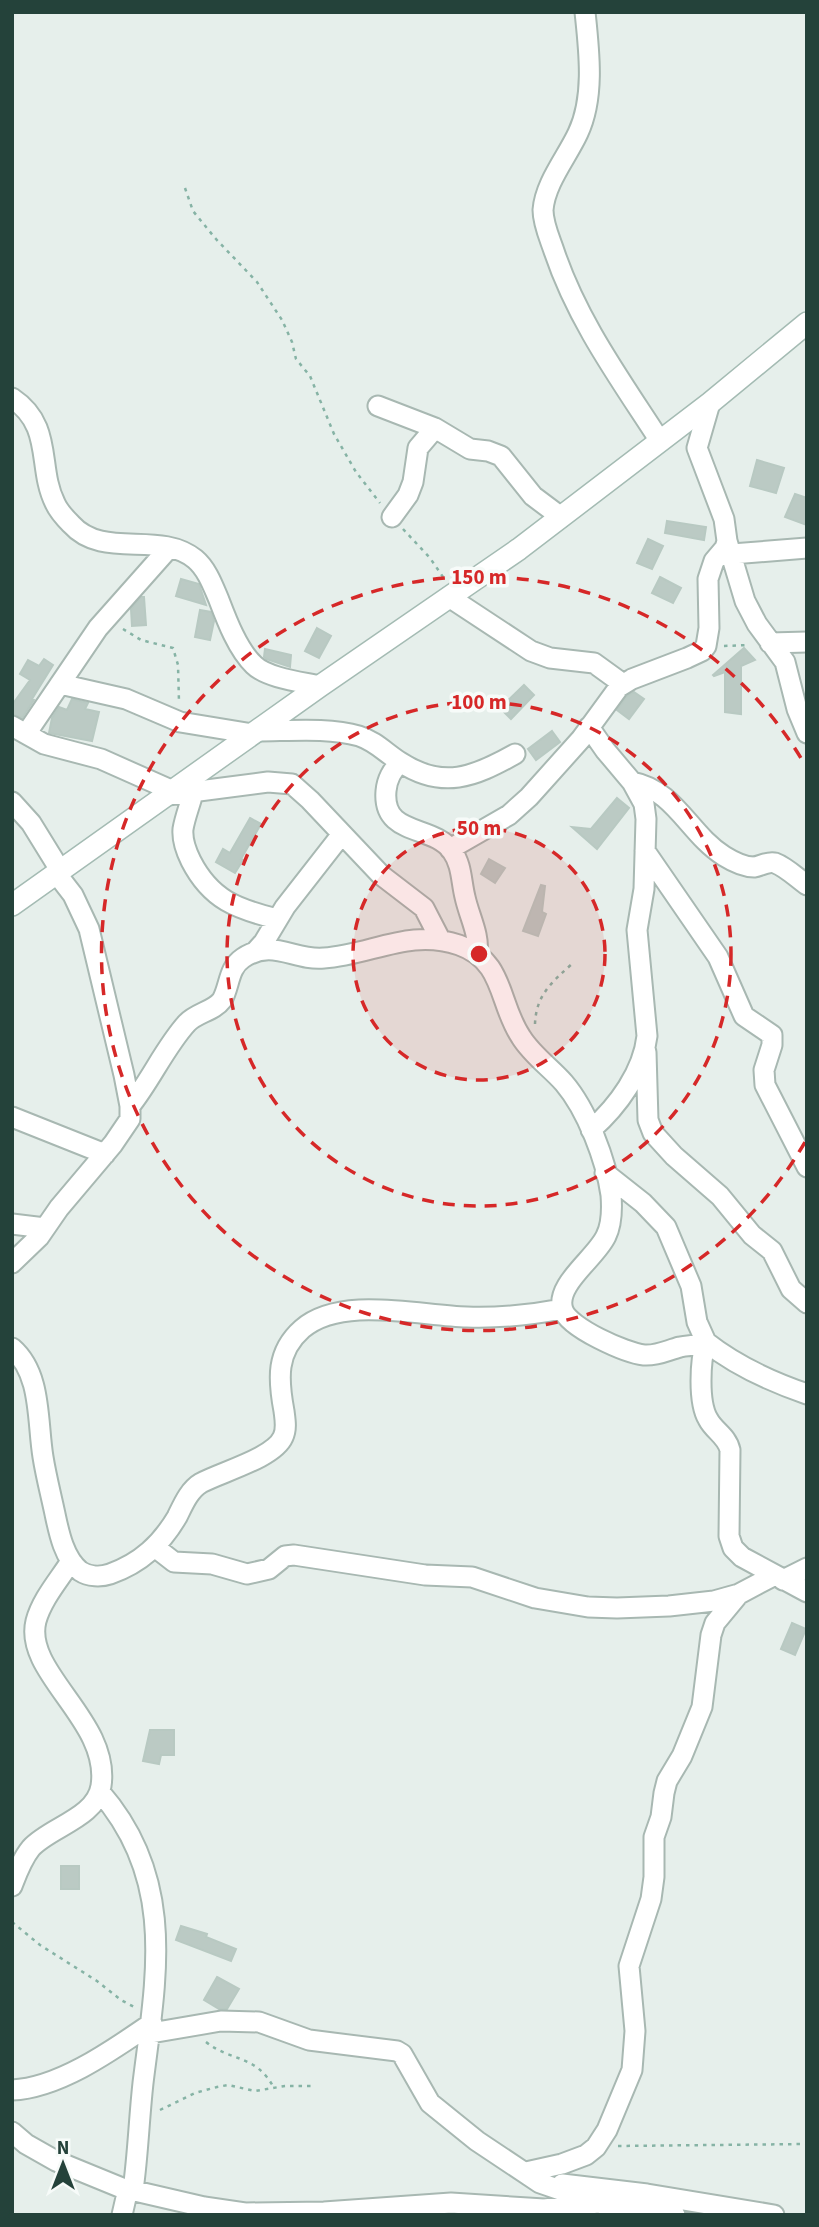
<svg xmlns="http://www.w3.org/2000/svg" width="819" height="2227" font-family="'Source Sans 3',sans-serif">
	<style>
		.building { fill: #bbcac4; stroke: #b8c9c2; stroke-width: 2 }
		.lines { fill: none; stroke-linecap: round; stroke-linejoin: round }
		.street-casing { stroke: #a8b8b2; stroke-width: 23 }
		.secondary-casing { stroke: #a4bbb3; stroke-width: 24 }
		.path { stroke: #86b3a5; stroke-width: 2.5; stroke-dasharray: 3.5 5; stroke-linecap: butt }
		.street { stroke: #fff; stroke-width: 19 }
		.secondary { stroke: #fff; stroke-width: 21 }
		.ring { fill: none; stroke: #d62828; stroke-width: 3.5; stroke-dasharray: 12 9 }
		.centre { fill: #d62828; stroke: #f7fbf9; stroke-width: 3.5 }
		.ring-label { font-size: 21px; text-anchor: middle; font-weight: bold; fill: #d62828; stroke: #f7fbf9; stroke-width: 7; stroke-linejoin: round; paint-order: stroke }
	</style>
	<rect width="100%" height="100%" fill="#e6efeb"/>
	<!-- building -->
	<path class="building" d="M 757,460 L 784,468 L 776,493 L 750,486 Z
		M 795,494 L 807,498 L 807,525 L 785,517 Z
		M 667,521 L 706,527 L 704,540 L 665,533 Z
		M 648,539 L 663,546 L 652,569 L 637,563 Z
		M 660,577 L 681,588 L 673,603 L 652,593 Z
		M 181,579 L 199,584 L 206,605 L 176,596 Z
		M 141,597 L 144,597 L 146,625 L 132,626 L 131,609 Z
		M 200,610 L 211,612 L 214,621 L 210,640 L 195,637 Z
		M 317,628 L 331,636 L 319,658 L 305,651 Z
		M 744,648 L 755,660 L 741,666 L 741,714 L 725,712 L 725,672 L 714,676 L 713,675 Z
		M 265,649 L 291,655 L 290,667 L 266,659 L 264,657 Z
		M 44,659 L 53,665 L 32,699 L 34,700 L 22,718 L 12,714 L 12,705 L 30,680 L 20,674 L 28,660 L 39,666 Z
		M 524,685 L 534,695 L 511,719 L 500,708 Z
		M 634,692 L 644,699 L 629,719 L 617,710 L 627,696 Z
		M 72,699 L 88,703 L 85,709 L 99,712 L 92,741 L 49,733 L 52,718 L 59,707 L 67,710 Z
		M 552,731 L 560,742 L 536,760 L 528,749 Z
		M 617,798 L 629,808 L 597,849 L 572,827 L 591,829 Z
		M 250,818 L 261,824 L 241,859 L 243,860 L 235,873 L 216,862 L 223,849 L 230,853 Z
		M 489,859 L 505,868 L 495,883 L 481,874 Z
		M 541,885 L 545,886 L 542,912 L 546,914 L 538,936 L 523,931 Z
		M 792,1623 L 806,1629 L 795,1655 L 781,1649 Z
		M 150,1730 L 174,1730 L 174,1755 L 161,1755 L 159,1764 L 143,1761 Z
		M 61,1866 L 79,1866 L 79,1889 L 61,1889 Z
		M 181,1926 L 207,1934 L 206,1937 L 236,1949 L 231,1961 L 176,1940 Z
		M 217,1977 L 239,1989 L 227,2009 L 219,2009 L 204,2000 Z"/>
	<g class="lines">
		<!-- street casing -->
		<g class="street-casing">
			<path id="street" d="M 585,12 C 589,50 595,97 578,133 C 567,157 545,183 543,210 C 543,224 550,239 554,251 C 578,322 620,379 660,441
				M 12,398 C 54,426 37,467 55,503 C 58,510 65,518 71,524 C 103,560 159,530 195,559 C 207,569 213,586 219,600 C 227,621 238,650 254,665 C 267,678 302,682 320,686
				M 378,406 L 435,428 L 470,449 L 488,451 L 501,456 L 533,496 L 561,517
				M 392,517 L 408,495 L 413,482 L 418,448 L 435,428
				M 727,541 L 745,601 L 757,624 L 785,662 L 797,709 L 807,733
				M 732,554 L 807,548
				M 449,597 L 531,651 L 550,658 L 594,663 L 623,684
				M 770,643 L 807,642
				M 60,684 L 126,699 L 180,722 L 253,734
				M 12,726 L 44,744 L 101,759 L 173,791
				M 589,727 L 605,750 L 632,782 L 644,804 L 646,819 L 644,889 L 637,930 L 647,1036 C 643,1072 618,1106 591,1130
				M 257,731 C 289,731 328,727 359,736 C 375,741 386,753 400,762 C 443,790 474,777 515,754
				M 26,734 L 98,628 L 169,548
				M 401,763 C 392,769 387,780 386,791 C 382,837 433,824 452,851 C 462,865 461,881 465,897 C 469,916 480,935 477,954
				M 632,782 C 675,790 689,834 724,856 C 732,861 744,867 754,867 C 761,866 768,861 775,863 C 786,867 797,878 807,885
				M 193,793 C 190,805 185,817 183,829 C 182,840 186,851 191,861 C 211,900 237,909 277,919
				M 168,795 L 268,782 L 292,784 L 310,800 L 381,875 L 424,908 L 440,939 L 443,941
				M 12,802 L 31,823 L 60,870
				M 450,849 L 509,815 L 529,797 L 581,739 L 619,687 L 632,679 L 687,658 L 702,651 L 706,646 L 709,628 L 708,579 L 714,561 L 725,548 L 727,541 L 724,519 L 697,448 L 710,403
				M 645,851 L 718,957 L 744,1016 L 772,1035 L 772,1045 L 764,1070 L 765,1085 L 807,1167
				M 255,952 L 264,942 L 285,907 L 342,834
				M 646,1052 L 648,1120 L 653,1133 L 674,1156 L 720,1196 L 752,1235 L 772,1251 L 791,1289 L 807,1303
				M 130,1106 C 151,1080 165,1047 187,1023 C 196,1013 214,1011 222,1000 C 230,986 228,968 243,958 C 273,938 294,961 324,958 C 371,955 410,928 459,945 C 505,961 498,1003 521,1037 C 532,1055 551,1068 564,1083 C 587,1110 606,1160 611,1195 C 612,1208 612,1224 606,1236 C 596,1258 554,1285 563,1310 C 569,1328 626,1353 644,1355 C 658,1356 668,1350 680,1347 C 690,1345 697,1346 706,1342 C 735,1365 772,1382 807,1394
				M 12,1117 L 105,1154
				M 605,1173 L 643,1203 L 666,1227 L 691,1286 L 697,1322 L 706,1342 C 700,1360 698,1402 708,1419 C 714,1431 727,1436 730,1450 L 729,1536 L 733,1548 L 742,1557 L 807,1592
				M 12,1224 L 45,1228
				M 12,1263 L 39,1237 L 59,1208 L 113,1144 L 130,1119 L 130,1106 L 124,1075 L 89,929 L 73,895 L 56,873
				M 12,1348 C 42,1374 37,1421 43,1457 C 46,1476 51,1495 55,1514 C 59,1533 64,1558 80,1571 C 89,1577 101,1577 110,1574 C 141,1563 161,1544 177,1517 C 183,1505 189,1490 201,1483 C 221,1472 274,1458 283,1437 C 287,1429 285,1419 284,1411 C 278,1379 276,1352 302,1329 C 341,1295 420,1316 467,1317 C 499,1318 531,1315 562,1309
				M 156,1548 L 174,1562 L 212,1564 L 247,1574 L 269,1569 L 285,1556 L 294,1555 L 425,1575 L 472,1577 L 535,1598 L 588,1607 L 617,1608 L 669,1606 L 714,1601 L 739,1594 L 775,1575
				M 783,1580 L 807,1568
				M 100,1792 C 177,1880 156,1978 143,2083 C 139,2119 138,2155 133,2190
				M 12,1886 C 17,1873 22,1859 31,1848 C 50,1827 96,1818 101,1786 C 111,1721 23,1673 36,1621 C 42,1599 59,1580 71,1561
				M 151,2033 L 221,2021 L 259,2022 L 309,2040 L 397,2051 L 402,2054 L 430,2103 L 477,2141 L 540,2183 L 598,2203 L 675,2215
				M 12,2090 C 60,2088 114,2049 152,2023
				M 12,2132 L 26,2144 L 56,2161 L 122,2188 L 204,2207 L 245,2213 L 324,2212 L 451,2203 L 544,2209 L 598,2203
				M 526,2172 L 562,2164 L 586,2155 L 596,2147 L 607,2130 L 632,2070 L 635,2031 L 629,1966 L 651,1899 L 654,1877 L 654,1837 L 661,1817 L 664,1793 L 667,1781 L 682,1756 L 702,1707 L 711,1635 L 715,1623 L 739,1594
				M 562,2184 L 647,2194 L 774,2215
				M 122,2215 L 128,2189"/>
		</g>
		<!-- secondary casing -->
		<g class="secondary-casing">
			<path id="secondary" d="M 12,905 L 320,686 L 519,549 L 710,403 L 807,323"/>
		</g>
		<!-- path -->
		<path class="path" d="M 185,188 L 193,211 L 215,238 L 257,282 L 282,320 L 292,342 L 296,359 L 310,376 L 334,434 L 356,472 L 380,503
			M 403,529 L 430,558 L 443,577
			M 123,629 L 141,640 L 173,648 L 178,665 L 179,702
			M 724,646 L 748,645
			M 535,1024 C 536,995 552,982 573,963
			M 12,1922 L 40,1945 L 97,1981 L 121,2000 L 136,2008
			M 206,2042 C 231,2062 256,2054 274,2088
			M 160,2110 L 195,2093 L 217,2087 L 228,2085 L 255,2091 L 285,2086 L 314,2086
			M 618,2146 L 807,2144"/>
		<!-- street -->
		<use href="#street" class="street"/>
		<!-- secondary -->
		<use href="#secondary" class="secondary"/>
	</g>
	<!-- distance rings -->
	<circle cx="479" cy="954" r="126" fill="#d62828" fill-opacity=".12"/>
	<g class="ring">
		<circle cx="479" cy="954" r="126"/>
		<circle cx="479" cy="954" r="252"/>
		<path d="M805 1142A377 377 0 1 1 805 765"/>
	</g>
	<circle cx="479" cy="954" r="10" class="centre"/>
	<g class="ring-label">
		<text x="479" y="584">150 m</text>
		<text x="479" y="709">100 m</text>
		<text x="479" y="835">50 m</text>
	</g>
	<!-- border -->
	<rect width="819" height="2227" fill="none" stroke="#24423a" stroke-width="28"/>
	<!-- north arrow -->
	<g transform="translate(63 2164)" stroke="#f7fbf9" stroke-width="5" paint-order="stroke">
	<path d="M0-5L12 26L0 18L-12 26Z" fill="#24423a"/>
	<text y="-10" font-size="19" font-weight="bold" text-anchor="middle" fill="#24423a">N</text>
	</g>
</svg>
